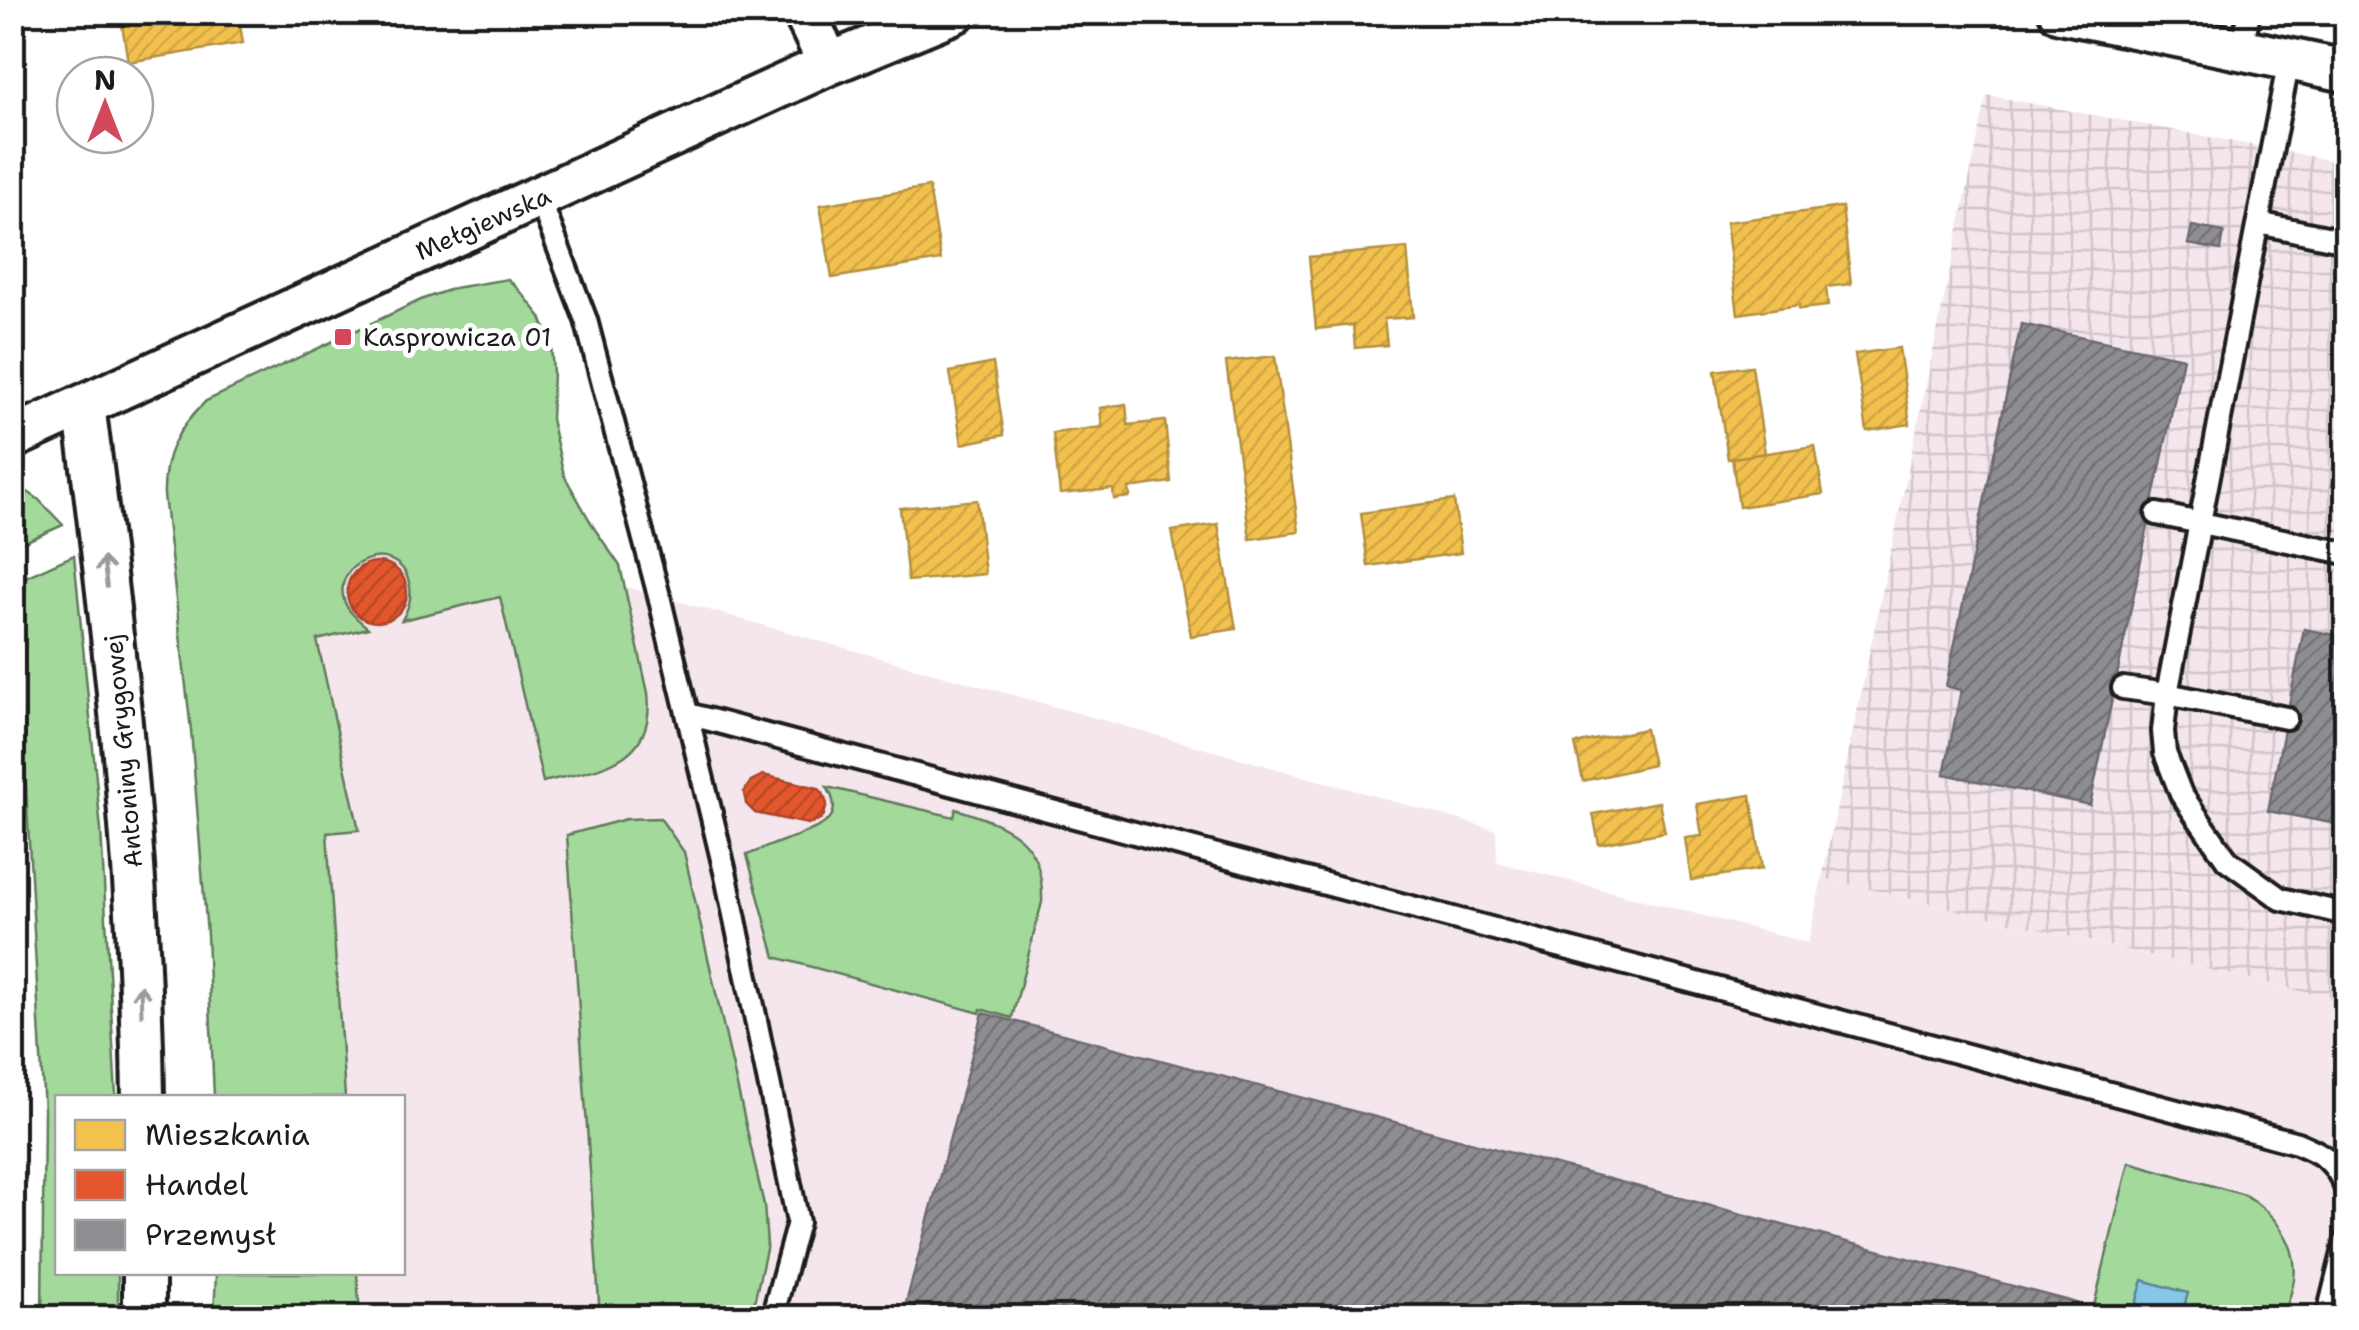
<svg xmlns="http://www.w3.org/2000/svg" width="2359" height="1330" font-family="'Shantell Sans',sans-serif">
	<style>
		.built { fill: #f5e6ed }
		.industrial { fill: url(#industrial-grid) }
		.green { fill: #a4d99c; stroke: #607a5c; stroke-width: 2.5 }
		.water { fill: #86c6e7; stroke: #5c8296; stroke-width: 2.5 }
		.homes { fill: url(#homes-hatch); stroke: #b2903f; stroke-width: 2.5 }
		.shops { fill: url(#shops-hatch); stroke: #a84529; stroke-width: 2.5 }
		.industry { fill: url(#industry-hatch); stroke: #6b6b6f; stroke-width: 2.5 }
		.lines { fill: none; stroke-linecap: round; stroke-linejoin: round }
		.service-casing { stroke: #1c1c1c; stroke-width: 28 }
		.minor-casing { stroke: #1c1c1c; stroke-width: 48 }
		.service { stroke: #fff; stroke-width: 20 }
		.minor { stroke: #fff; stroke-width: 40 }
		.oneway { stroke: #999 }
		.poi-dot { fill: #d1495b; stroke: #fff; stroke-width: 4 }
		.labels { text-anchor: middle; stroke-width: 10; stroke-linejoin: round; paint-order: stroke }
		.street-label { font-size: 25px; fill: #1c1c1c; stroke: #fff }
		.poi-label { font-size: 25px; fill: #1c1c1c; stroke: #fff; text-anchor: start }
	</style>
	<defs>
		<pattern id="industrial-grid" width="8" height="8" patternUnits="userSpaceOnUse" patternTransform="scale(2.5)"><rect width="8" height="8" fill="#f5e6ed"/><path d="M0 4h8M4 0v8" fill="none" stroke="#d1c5cb"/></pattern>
		<pattern id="homes-hatch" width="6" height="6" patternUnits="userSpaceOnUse" patternTransform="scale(2.5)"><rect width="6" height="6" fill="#f2c14e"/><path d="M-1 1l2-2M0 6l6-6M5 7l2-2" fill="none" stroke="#cfa544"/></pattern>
		<pattern id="shops-hatch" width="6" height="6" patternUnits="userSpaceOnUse" patternTransform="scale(2.5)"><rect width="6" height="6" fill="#e4572e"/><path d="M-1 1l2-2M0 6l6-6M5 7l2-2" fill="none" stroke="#b84726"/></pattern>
		<pattern id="industry-hatch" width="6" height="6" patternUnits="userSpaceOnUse" patternTransform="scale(2.5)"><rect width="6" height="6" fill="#8d8d92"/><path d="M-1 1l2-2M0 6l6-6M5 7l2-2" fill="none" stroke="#727276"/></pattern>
	</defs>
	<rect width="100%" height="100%" fill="#fff"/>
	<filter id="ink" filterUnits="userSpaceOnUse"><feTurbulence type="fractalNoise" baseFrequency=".01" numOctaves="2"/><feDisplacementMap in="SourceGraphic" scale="20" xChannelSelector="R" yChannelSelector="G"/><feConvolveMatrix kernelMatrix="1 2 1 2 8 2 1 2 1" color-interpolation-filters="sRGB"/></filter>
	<g filter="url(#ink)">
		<!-- built -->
		<path class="built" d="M 251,482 L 1496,830 L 1497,862 L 1808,943 L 1822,878 L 2346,1002 L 2346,1317 L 327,1317 L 327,1273 L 402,1272 L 402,1098 L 324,1097 Z"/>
		<!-- industrial -->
		<path class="industrial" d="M 1987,95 L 2346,163 L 2346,1002 L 1822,878 Z"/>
		<!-- green -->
		<path class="green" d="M 508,279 L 522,293 L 541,317 L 551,344 L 553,373 L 551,419 L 564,475 L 594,528 L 620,566 L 648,693 C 656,765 596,769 543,782 L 500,597 L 402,620 C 409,608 413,596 409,582 C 397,536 326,562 346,605 C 350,614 360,621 368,628 L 317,640 L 359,830 L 327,833 L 345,1097 L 214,1097 L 207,935 L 191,730 L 164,495 C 163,455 177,429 206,401 L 423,299 L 454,288 Z
			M 16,484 L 38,499 L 63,525 L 13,547 L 13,485 Z
			M 74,555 L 101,830 L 116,1097 L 58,1098 L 58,1272 L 118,1273 L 118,1317 L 42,1317 L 44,1111 L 24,751 L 13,648 L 12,583 Z
			M 827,787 L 954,817 L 956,809 C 1009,826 1044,838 1042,902 L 1012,1018 L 981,1009 L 980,1013 L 775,957 L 747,855 C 763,849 778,842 794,837 C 820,827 847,820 827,787 Z
			M 660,818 L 684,852 L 764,1205 L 767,1245 L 751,1317 L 600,1317 L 567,835 L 626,819 Z
			M 2129,1162 L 2245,1195 C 2273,1212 2299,1243 2294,1279 C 2292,1292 2287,1305 2284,1317 L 2091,1318 Z
			M 216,1273 L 357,1273 L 360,1317 L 214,1317 Z"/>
		<!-- water -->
		<path class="water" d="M 2143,1280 L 2188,1293 L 2181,1317 L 2132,1317 Z"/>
		<!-- homes -->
		<path class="homes" d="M 120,12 L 238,12 L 243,43 L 128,62 Z
			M 929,187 L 941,260 L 832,278 L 820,205 Z
			M 1842,207 L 1851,284 L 1826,287 L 1828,306 L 1799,309 L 1799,305 L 1738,314 L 1726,222 Z
			M 1407,248 L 1413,317 L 1384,319 L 1387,345 L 1355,348 L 1353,325 L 1316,329 L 1309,257 Z
			M 1899,348 L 1910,424 L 1867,431 L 1855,354 Z
			M 1275,356 L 1299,532 L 1250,539 L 1226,362 Z
			M 993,363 L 1004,435 L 962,444 L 950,372 Z
			M 1752,366 L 1765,453 L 1728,459 L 1715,371 Z
			M 1126,404 L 1128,425 L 1165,421 L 1171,482 L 1129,488 L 1130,497 L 1114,499 L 1113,489 L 1060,494 L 1053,433 L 1102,427 L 1100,408 Z
			M 1815,446 L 1823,494 L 1739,507 L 1732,458 Z
			M 977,500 L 985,574 L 908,581 L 900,508 Z
			M 1454,500 L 1461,553 L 1368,566 L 1361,513 Z
			M 1218,524 L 1236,629 L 1191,636 L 1172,531 Z
			M 1645,729 L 1653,765 L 1583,781 L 1575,744 Z
			M 1751,795 L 1762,869 L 1691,880 L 1685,838 L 1702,836 L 1697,804 Z
			M 1659,802 L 1665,832 L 1599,844 L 1593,814 Z"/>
		<!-- shops -->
		<path class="shops" d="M347 592a30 30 0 1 1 60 0a30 30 0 1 1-60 0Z
			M 763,775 L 818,788 L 823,793 L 827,804 L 824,815 L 820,820 L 808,824 L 755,813 L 746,804 L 744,792 L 751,781 Z"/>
		<!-- industry -->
		<path class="industry" d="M 2192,226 L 2224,232 L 2221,250 L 2188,244 Z
			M 2021,324 L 2183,358 L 2090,805 L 1944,774 L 1961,690 L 1946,686 Z
			M 2346,414 L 2346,489 L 2332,486 Z
			M 2304,629 L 2346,637 L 2346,826 L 2268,811 Z
			M 983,1013 L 2066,1300 L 2093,1308 L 2091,1318 L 902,1318 Z"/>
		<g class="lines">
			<!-- service casing -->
			<g class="service-casing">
				<path id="service" d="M 2242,49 L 2249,12
					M 2289,60 L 2167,694 L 2163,731 L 2165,753 L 2181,794 L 2227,860 L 2281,899 L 2346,914
					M 539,197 L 586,320 L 659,596 L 726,876 L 798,1222 L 772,1318
					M 2258,223 L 2346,241
					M 2157,514 L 2346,553
					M 2123,688 L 2167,694 L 2286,718
					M 688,714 L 2297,1143 C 2324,1154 2334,1160 2346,1188
					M 2327,1318 L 2346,1241"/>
			</g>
			<!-- minor casing -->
			<g class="minor-casing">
				<path id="minor" d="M 804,12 L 829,64
					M 2060,12 L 2346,71
					M 84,405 C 114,635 140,865 143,1098
					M 12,438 L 829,64 L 955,12
					M 144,1318 L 144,1272"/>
			</g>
			<!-- service -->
			<use href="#service" class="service"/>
			<!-- minor -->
			<use href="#minor" class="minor"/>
		</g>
		<!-- one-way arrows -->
		<defs><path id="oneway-shaft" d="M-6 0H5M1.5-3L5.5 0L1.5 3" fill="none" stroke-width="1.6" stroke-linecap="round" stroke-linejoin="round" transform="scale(2.5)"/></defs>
		<g class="oneway">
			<use href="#oneway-shaft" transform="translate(105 572) rotate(-97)"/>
			<use href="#oneway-shaft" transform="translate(141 1000) rotate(-92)"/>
		</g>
	</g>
	<!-- markers -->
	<rect class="poi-dot" x="333" y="327" width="20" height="20" rx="5"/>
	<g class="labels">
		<!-- street labels -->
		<g class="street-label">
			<text transform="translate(483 223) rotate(-24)" y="9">Mełgiewska</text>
			<text transform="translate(123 751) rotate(-95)" y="9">Antoniny Grygowej</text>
		</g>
		<!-- poi labels -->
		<g class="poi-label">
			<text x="363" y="346">Kasprowicza 01</text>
		</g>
	</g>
	<!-- margin -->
	<rect width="2359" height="1330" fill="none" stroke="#fff" stroke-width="50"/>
	<rect x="25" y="25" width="2309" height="1280" fill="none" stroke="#1c1c1c" stroke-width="4" filter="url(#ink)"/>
	<!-- legend -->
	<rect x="55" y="1095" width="350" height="180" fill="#ffffff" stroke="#a4a4a4" stroke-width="2.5"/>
	<rect x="75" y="1120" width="50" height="30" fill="#f2c14e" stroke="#a4a4a4" stroke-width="2.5"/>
	<text x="145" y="1145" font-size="30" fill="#1c1c1c">Mieszkania</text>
	<rect x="75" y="1170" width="50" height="30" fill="#e4572e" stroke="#a4a4a4" stroke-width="2.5"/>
	<text x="145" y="1195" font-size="30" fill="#1c1c1c">Handel</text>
	<rect x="75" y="1220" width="50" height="30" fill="#8d8d92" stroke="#a4a4a4" stroke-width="2.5"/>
	<text x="145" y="1245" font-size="30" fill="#1c1c1c">Przemysł</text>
	<!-- north arrow -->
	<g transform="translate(105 105)"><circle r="48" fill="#ffffff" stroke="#a4a4a4" stroke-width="2.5"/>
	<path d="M0-8L18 38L0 25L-18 38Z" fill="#d1495b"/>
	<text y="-15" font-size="28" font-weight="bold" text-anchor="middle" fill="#1c1c1c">N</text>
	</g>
</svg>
